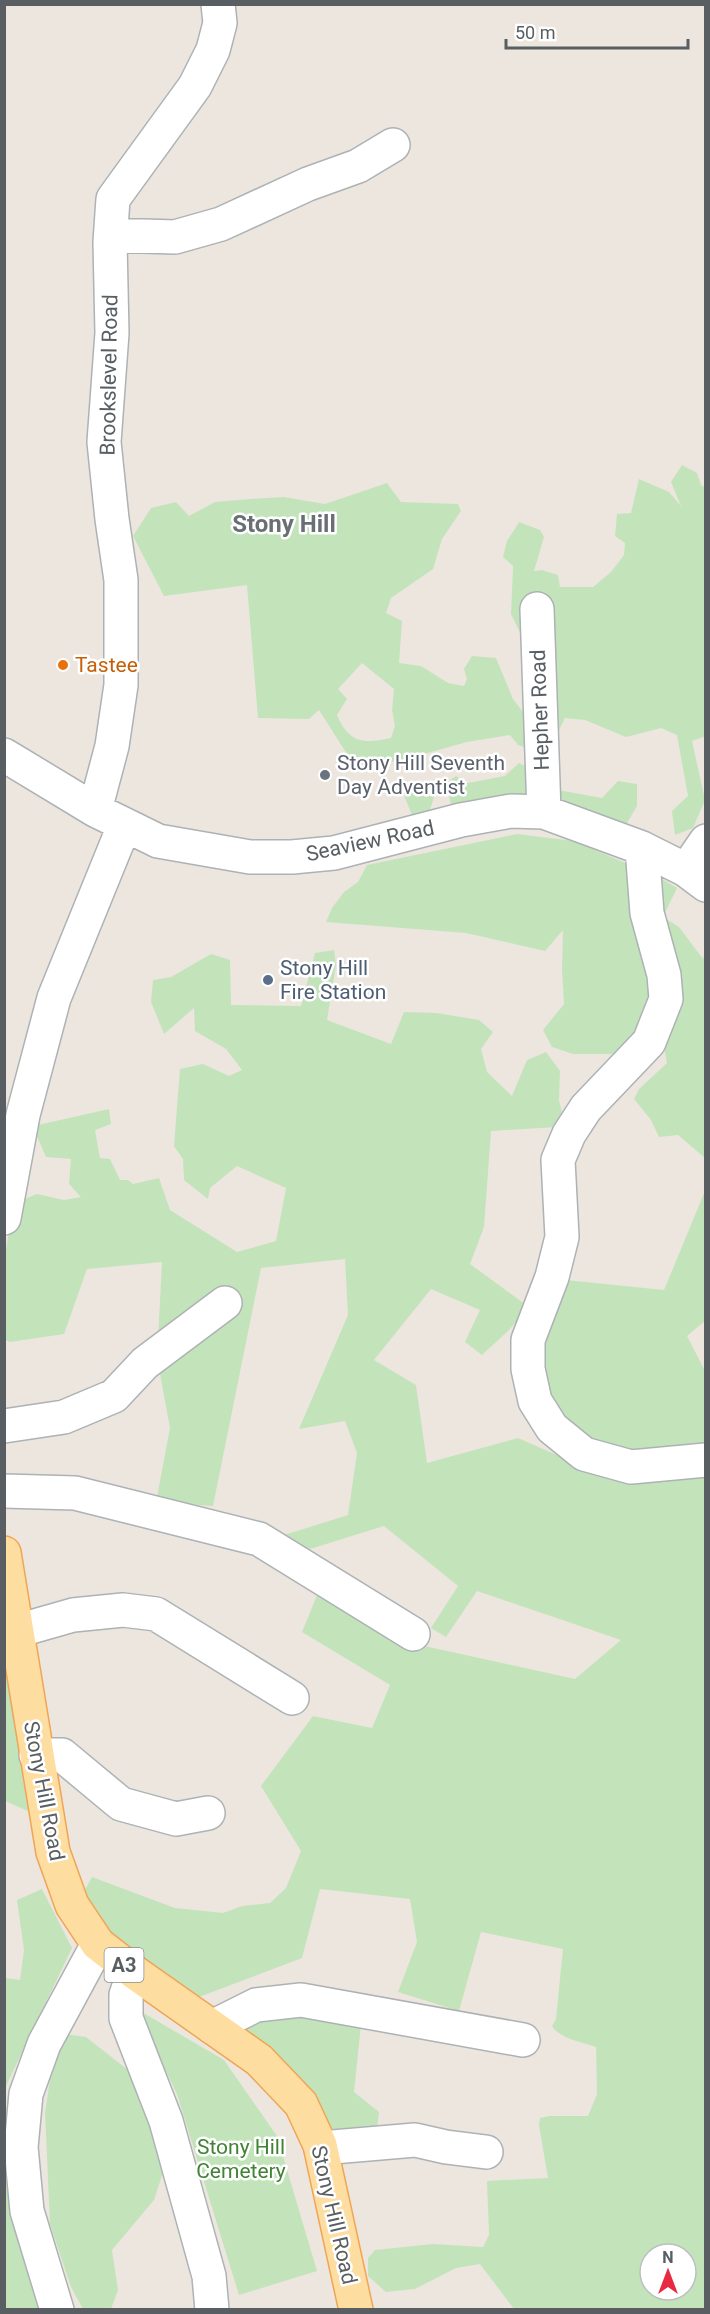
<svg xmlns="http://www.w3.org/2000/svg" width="710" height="2314" font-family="Roboto,sans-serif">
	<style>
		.green { fill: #c3e4bb; fill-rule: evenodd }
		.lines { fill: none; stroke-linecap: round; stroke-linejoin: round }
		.minor-casing { stroke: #adb2b5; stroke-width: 36 }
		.major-casing { stroke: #f0a554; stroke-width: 36 }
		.minor { stroke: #fff; stroke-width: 33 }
		.major { stroke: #fedda1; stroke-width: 33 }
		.food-dot { fill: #e8710a; stroke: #fff; stroke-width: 2 }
		.worship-dot { fill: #6b7280; stroke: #fff; stroke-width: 2 }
		.service-dot { fill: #5c6f8a; stroke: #fff; stroke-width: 2 }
		.labels { text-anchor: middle; stroke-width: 5; stroke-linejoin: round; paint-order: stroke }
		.shield { fill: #fff; stroke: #8a8e90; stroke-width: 1.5 }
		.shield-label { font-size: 20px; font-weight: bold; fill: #585e61 }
		.street-label { font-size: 21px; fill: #585e61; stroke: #fff }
		.food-label { font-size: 21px; fill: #c56008; stroke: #fff; text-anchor: start }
		.worship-label { font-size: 21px; fill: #5b616d; stroke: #fff; text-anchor: start }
		.service-label { font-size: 21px; fill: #4e5e75; stroke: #fff; text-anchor: start }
		.park-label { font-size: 21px; fill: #418335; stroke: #fff }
		.quarter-label { font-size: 24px; font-weight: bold; fill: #697073; stroke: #fff }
	</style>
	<rect width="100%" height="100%" fill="#ece6df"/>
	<!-- green -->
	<path class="green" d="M 682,465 L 697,473 L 701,485 L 706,488 L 706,736 L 692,741 L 705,800 L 693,828 L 675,835 L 672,811 L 688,796 L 677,735 L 661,728 L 626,737 L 585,720 L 565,718 L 556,736 L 526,645 L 511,614 L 513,566 L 503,557 L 507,541 L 519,522 L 540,530 L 544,537 L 534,571 L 542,570 L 558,575 L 560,587 L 593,587 L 611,572 L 624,555 L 625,543 L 615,536 L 617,514 L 631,513 L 639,479 L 669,492 L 681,506 L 671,482 Z
		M 387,483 L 401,502 L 458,504 L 461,511 L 442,539 L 433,569 L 391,598 L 386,613 L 402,621 L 399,663 L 421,666 L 448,683 L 464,686 L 467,679 L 464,669 L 472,656 L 496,658 L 513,699 L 544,740 L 535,751 L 518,745 L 510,735 L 467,742 L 399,761 L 354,765 L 319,710 L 309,719 L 258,718 L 247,585 L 164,596 L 133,536 L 151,508 L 176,502 L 189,516 L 215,502 L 251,499 L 284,497 L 325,504 ZM 362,663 L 394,689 L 392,710 L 395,726 L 391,738 C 363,744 349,743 337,715 L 347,699 L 338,689 Z
		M 519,763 L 531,769 L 528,790 L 522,801 L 459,813 L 451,804 L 446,783 L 456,776 L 468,783 L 505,776 Z
		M 618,781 L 637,784 L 637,806 L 627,823 L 605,822 L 559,807 L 558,790 L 602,798 Z
		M 428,784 L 434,797 L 429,813 L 412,815 L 403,793 L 413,787 Z
		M 517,834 L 574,841 L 630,865 L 657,993 L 642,1036 L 614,1054 L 573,1054 L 552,1047 L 543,1030 L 564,1004 L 562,969 L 563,930 L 545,951 L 466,933 L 326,922 L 332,908 L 344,892 L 358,882 L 367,865 Z
		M 652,873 L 677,888 L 663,917 L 679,927 L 703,959 L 705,952 L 705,1158 L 678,1135 L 659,1137 L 651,1120 L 634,1099 L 639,1089 L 667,1063 L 660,1027 Z
		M 334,950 L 336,965 L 327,1020 L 391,1044 L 404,1012 L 437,1013 L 479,1020 L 493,1032 L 481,1049 L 487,1072 L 512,1096 L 527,1060 L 546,1052 L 560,1071 L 559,1100 L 563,1117 L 557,1127 L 491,1131 L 484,1227 L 470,1264 L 529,1307 L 509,1330 L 482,1355 L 465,1342 L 480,1310 L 431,1289 L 374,1360 L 416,1385 L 427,1463 L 518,1438 L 575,1463 L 705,1473 L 705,2309 L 514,2309 L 480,2264 L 456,2268 L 415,2289 L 386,2292 L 368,2276 L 368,2258 L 375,2250 L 433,2244 L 483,2247 L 489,2235 L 487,2181 L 548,2178 L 539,2125 L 540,2118 L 549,2116 L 588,2116 L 597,2094 L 596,2047 C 582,2042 560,2039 552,2026 L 556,2019 L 563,1949 L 481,1932 L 459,2011 L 398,1992 L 417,1942 L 410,1899 L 320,1889 L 302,1958 L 199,1997 L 149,1966 L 108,1935 L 80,1899 L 92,1877 L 175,1908 L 223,1913 L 242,1906 L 270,1903 L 286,1888 L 301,1851 L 261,1786 L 313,1716 L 372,1728 L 390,1685 L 302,1632 L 318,1593 L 388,1638 L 575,1679 L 621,1640 L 477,1591 L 446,1637 L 431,1628 L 458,1586 L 384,1526 L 310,1549 L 281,1536 L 348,1515 L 357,1453 L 345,1421 L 299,1429 L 348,1315 L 345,1259 L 261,1268 L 213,1506 L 156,1502 L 170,1428 L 157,1358 L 162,1262 L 87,1269 L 64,1334 L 10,1342 L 5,1340 L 5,1255 L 14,1203 L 37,1194 L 64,1200 L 81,1197 L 69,1184 L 71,1159 L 46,1157 L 36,1134 L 38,1125 L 109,1109 L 111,1124 L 95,1130 L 100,1158 L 110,1159 L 120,1180 L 128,1180 L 133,1184 L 159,1178 L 170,1210 L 237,1252 L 276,1241 L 286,1188 L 237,1166 L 210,1188 L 208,1199 L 184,1180 L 183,1159 L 174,1146 L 180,1069 L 203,1064 L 229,1076 L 242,1070 L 226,1049 L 195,1031 L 194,1008 L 164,1034 L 151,1002 L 153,980 L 171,977 L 211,954 L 230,960 L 231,1005 L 301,1006 L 315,953 ZM 650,2254 L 686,2254 L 686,2290 L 650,2290 Z
		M 705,1191 L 705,1321 L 687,1336 L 705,1371 L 705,1455 L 634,1462 L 557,1422 L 535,1343 L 556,1279 L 664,1290 Z
		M 5,1627 L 30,1812 L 5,1801 Z
		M 42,1889 L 72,1948 L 5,2088 L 5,1978 L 20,1980 L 24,1950 L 17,1900 Z
		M 135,2008 L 224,2060 L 277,2136 L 317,2271 L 239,2295 L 177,2094 Z
		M 297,2013 L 361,2025 L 354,2092 L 379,2112 L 376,2138 L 347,2141 L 332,2131 L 311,2098 L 279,2056 L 241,2029 L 250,2019 Z
		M 57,2033 L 86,2037 L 137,2077 L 167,2160 L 154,2200 L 112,2250 L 118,2290 L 111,2309 L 83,2309 L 71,2287 L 50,2224 L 45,2113 Z
		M 4,2140 L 14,2221 L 39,2309 L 5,2309 Z"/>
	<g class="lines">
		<!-- minor casing -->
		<g class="minor-casing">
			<path id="minor" d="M 111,235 L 175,237 L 221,224 L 308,184 L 358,166 L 393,145
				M 537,609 L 544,812
				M 4,755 L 95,810 L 158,841 L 250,857 L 292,857 L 334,853 L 461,820 L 511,811 L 544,812 L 642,848 L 686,870 L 706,885
				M 95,810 L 112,746 L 121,685 L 121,580 L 112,519 L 104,442 L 112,333 L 110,242 L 113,199 L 195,86 L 213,50 L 220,23 L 218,4
				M 642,848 L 647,913 L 664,975 L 666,999 L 649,1042 L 586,1108 L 569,1134 L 558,1160 L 562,1237 L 552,1277 L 528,1340 L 528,1369 L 535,1401 L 552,1428 L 584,1454 L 631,1467 L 706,1460
				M 686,870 L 706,841
				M 4,1218 L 23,1115 L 54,998 L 124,826
				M 4,1426 L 64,1417 L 114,1396 L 145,1363 L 225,1303
				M 4,1491 L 75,1493 L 259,1539 L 413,1634
				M 17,1631 L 73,1615 L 123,1610 L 156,1614 L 292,1698
				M 36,1755 L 62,1755 L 121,1804 L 176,1819 L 208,1813
				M 134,1972 L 126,1995 L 126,2018 L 166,2121 L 209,2276 L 212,2310
				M 212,2027 L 256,2005 L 301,2000 L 523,2040
				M 321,2148 L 415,2140 L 446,2147 L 486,2152
				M 57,2310 L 27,2211 L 21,2147 L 26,2094 L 44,2044 L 98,1944"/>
		</g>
		<!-- major casing -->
		<g class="major-casing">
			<path id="major" d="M 4,1553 L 53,1852 L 72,1905 L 98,1944 L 134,1972 L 259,2060 L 301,2104 L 320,2145 L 356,2310"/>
		</g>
		<!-- minor -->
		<use href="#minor" class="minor"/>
		<!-- major -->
		<use href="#major" class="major"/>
	</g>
	<!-- markers -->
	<circle class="food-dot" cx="63" cy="665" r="6"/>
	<circle class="worship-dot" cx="325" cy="775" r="6"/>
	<circle class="service-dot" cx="268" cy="980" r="6"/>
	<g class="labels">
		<!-- shield labels -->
		<rect class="shield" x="104.5" y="1948" width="39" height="34" rx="4.5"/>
		<g class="shield-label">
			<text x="124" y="1972">A3</text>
		</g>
		<!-- street labels -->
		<g class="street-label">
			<text transform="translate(109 375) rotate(-89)" y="7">Brookslevel Road</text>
			<text transform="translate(540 710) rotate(-92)" y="7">Hepher Road</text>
			<text transform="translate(370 841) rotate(-12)" y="7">Seaview Road</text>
			<text transform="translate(44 1791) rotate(79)" y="7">Stony Hill Road</text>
			<text transform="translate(334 2215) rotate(77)" y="7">Stony Hill Road</text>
		</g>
		<!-- food labels -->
		<g class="food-label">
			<text x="75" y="672">Tastee</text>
		</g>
		<!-- worship labels -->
		<g class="worship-label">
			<text x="337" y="770">Stony Hill Seventh<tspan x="337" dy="24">Day Adventist</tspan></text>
		</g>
		<!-- service labels -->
		<g class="service-label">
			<text x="280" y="975">Stony Hill<tspan x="280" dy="24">Fire Station</tspan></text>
		</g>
		<!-- park labels -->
		<g class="park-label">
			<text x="241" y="2154">Stony Hill<tspan x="241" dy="24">Cemetery</tspan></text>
		</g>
		<!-- quarter labels -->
		<g class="quarter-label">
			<text x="284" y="532">Stony Hill</text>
		</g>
	</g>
	<!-- border -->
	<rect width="710" height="2314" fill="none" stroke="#585e61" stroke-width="12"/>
	<!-- north arrow -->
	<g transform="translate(668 2272)"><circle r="28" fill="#ffffff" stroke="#bcbfc0" stroke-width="1.5"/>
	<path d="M0-4.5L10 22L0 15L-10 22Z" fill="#e72a41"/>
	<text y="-9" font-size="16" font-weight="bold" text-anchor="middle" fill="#585e61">N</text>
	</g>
	<!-- scale -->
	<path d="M506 39v9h182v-9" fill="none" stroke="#585e61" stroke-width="3"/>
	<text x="515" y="39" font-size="18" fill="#585e61" stroke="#ffffff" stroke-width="4.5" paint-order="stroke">50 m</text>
</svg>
